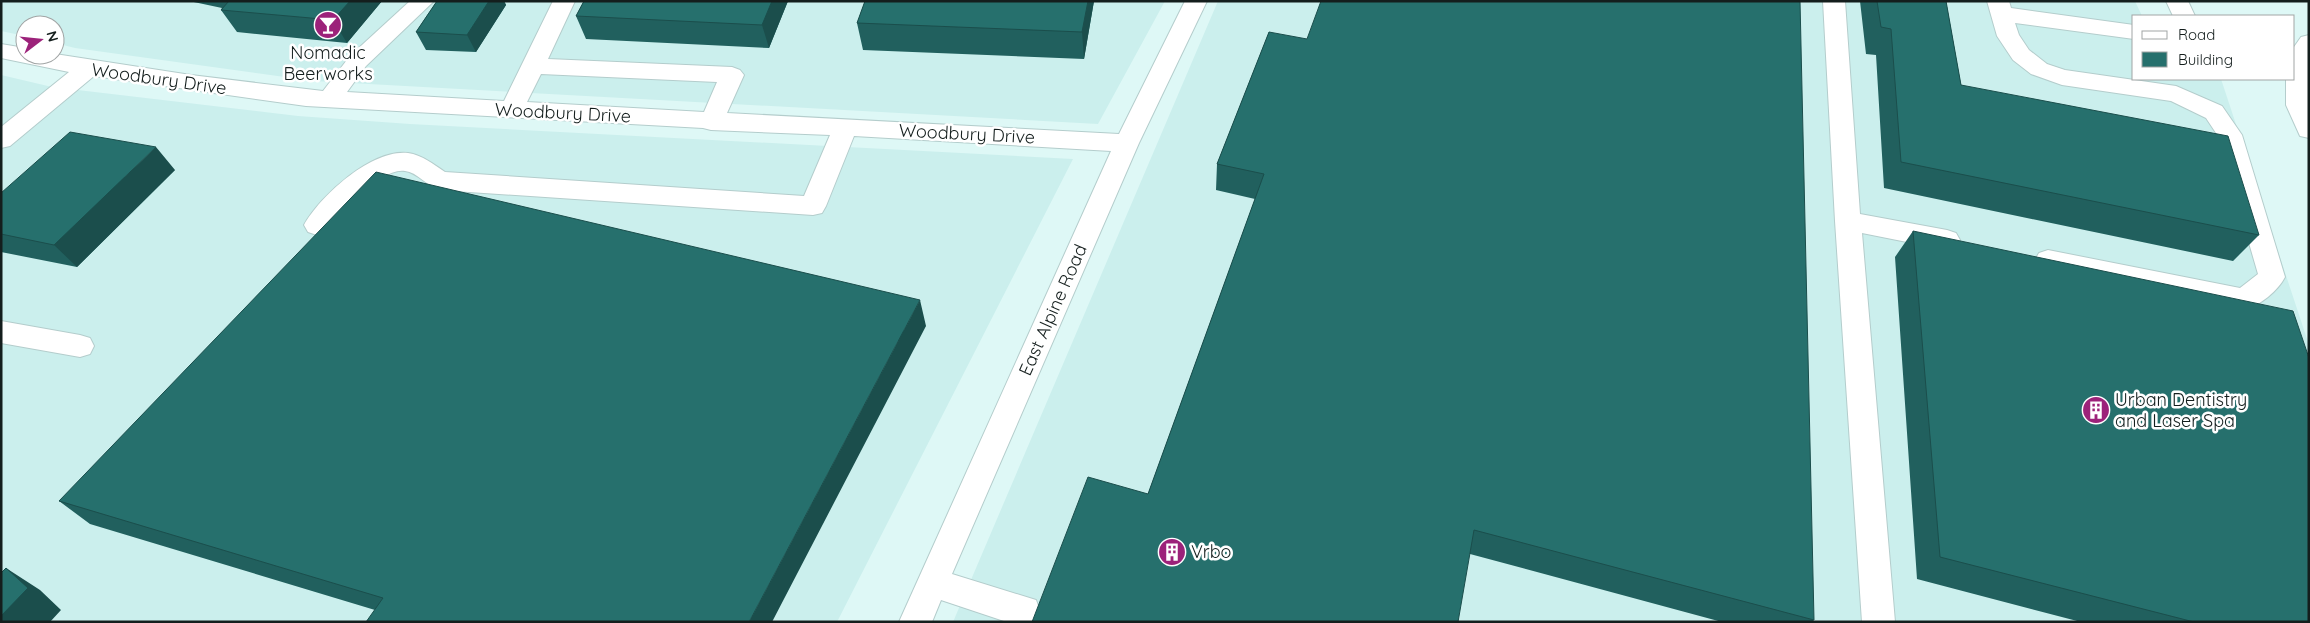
<svg xmlns="http://www.w3.org/2000/svg" width="2310" height="623" font-family="Quicksand,sans-serif">
	<style>
		.built { fill: #cbefed }
		.lines { fill: none; stroke-linecap: round; stroke-linejoin: round }
		.minor-casing { stroke: #b4cdcc; stroke-width: 2 }
		.minor { fill: #fff; fill-rule: evenodd }
		.wall { fill: #21605e }
		.shaded-wall { fill: #1b4e4c }
		.building { fill: #26706d; stroke: #1b4e4c }
		.labels { text-anchor: middle; stroke-width: 5; stroke-linejoin: round; paint-order: stroke }
		.poi-label { font-size: 18px; fill: #141e1d; stroke: #fff; text-anchor: start }
		.street-label { font-size: 18px; fill: #141e1d; stroke: #fff }
	</style>
	<rect width="100%" height="100%" fill="#def8f6"/>
	<!-- built -->
	<path class="built" d="M 1,1 L 1165,1 L 1098,124 L 314,81 L 75,48 L 55,43 L 55,25 L 25,25 L 25,36 L 1,31 Z
		M 1218,1 L 2135,1 L 2142,16 L 2134,16 L 2134,79 L 2221,79 L 2309,345 L 2309,622 L 953,622 Z
		M 1,75 L 52,87 L 298,116 L 410,124 L 1073,159 L 837,622 L 1,622 Z"/>
	<g class="lines">
		<!-- minor casing -->
		<g class="minor-casing">
			<path id="minor" d="M 410,1 L 434,1 L 366,66 L 347,92 L 504,101 L 553,1 L 575,1 L 548,59 L 732,67 L 740,70 L 744,75 L 727,113 L 1119,134 L 1185,1 L 1207,1 L 1139,143 L 952,574 L 1036,600 L 1040,611 L 1040,622 L 1007,622 L 941,600 L 932,622 L 899,622 L 1111,151 L 854,136 L 826,206 L 822,213 L 813,215 L 439,190 C 427,186 417,172 405,171 C 380,167 342,214 326,232 L 317,235 L 308,232 L 304,225 C 321,195 372,149 408,153 C 422,155 433,164 445,172 L 804,196 L 830,135 L 711,130 L 703,128 L 306,106 L 94,76 L 10,146 L 1,148 L 1,127 L 69,72 L 1,58 L 1,44 L 25,48 L 25,55 L 55,54 L 191,75 L 323,91 L 350,56 ZM 541,74 L 717,82 L 704,112 L 527,102 Z
				M 1823,1 L 1845,1 L 1860,214 L 1947,230 L 1956,233 L 1960,240 L 1956,247 L 1947,250 L 1862,233 L 1895,622 L 1862,622 L 1835,221 Z
				M 1987,1 L 2009,1 L 2011,8 L 2134,25 L 2134,39 L 2015,23 L 2019,35 L 2029,50 L 2047,64 L 2065,70 L 2176,86 L 2222,106 L 2242,135 L 2285,277 C 2278,291 2260,305 2245,310 L 2039,267 L 2035,260 L 2039,253 L 2048,250 L 2240,288 L 2258,274 L 2218,136 L 2206,118 L 2171,101 L 2062,85 L 2031,74 L 2013,60 L 1997,36 Z
				M 2166,1 L 2188,1 L 2195,16 L 2173,16 Z
				M 2309,35 L 2309,138 L 2300,136 L 2286,105 L 2286,79 L 2294,79 L 2294,47 L 2301,37 Z
				M 1,321 L 80,335 L 90,338 L 94,346 L 90,354 L 80,357 L 1,343 Z"/>
		</g>
		<!-- minor -->
		<use href="#minor" class="minor"/>
	</g>
	<!-- wall -->
	<path class="wall" d="M 189,1 L 382,1 L 347,43 L 237,32 L 221,10 L 222,8 Z
		M 437,1 L 504,1 L 506,5 L 476,52 L 426,50 L 416,32 Z
		M 584,1 L 788,1 L 769,48 L 586,39 L 576,16 Z
		M 865,1 L 1094,1 L 1084,59 L 863,50 L 857,23 Z
		M 1860,1 L 1946,1 L 1961,85 L 2259,235 L 2233,261 L 1884,188 L 1876,55 L 1866,54 Z
		M 1269,32 L 1814,620 L 1812,622 L 1722,622 L 1470,554 L 1148,494 L 1255,199 L 1216,190 L 1217,164 Z
		M 175,170 L 77,267 L 1,252 L 1,193 Z
		M 1913,231 L 2309,622 L 2081,622 L 1917,579 L 1895,257 Z
		M 926,326 L 375,610 L 90,524 L 59,501 Z"/>
	<!-- shaded-wall -->
	<path class="shaded-wall" d="M 350,1 L 382,1 L 347,43 L 333,20 Z
		M 489,1 L 504,1 L 506,5 L 476,52 L 467,35 Z
		M 772,1 L 788,1 L 769,48 L 762,25 Z
		M 1088,1 L 1094,1 L 1084,59 L 1082,32 Z
		M 156,147 L 175,170 L 77,267 L 54,245 Z
		M 920,300 L 926,326 L 772,622 L 749,622 Z
		M 6,568 L 40,590 L 61,610 L 50,622 L 1,622 Z"/>
	<!-- building -->
	<path class="building" d="M 229,1 L 350,1 L 333,20 L 221,10 Z
		M 437,1 L 489,1 L 467,35 L 416,32 Z
		M 584,1 L 772,1 L 762,25 L 576,16 Z
		M 865,1 L 1088,1 L 1082,32 L 857,23 Z
		M 1321,1 L 1800,1 L 1814,620 L 1474,530 L 1458,622 L 1032,622 L 1088,477 L 1148,494 L 1264,174 L 1217,164 L 1269,32 L 1307,39 Z
		M 1877,1 L 1946,1 L 1961,85 L 2228,136 L 2259,235 L 1901,162 L 1891,29 L 1881,27 Z
		M 70,132 L 156,147 L 54,245 L 1,234 L 1,193 Z
		M 376,172 L 920,300 L 749,622 L 366,622 L 383,598 L 59,501 Z
		M 1913,231 L 2293,311 L 2309,358 L 2309,622 L 2194,622 L 1940,557 Z
		M 6,568 L 28,588 L 1,616 L 1,573 Z"/>
	<!-- icons -->
	<defs>
		<g id="bar-disc" transform="scale(1.4375)"><circle r="9.5" fill="#9c227a" stroke="#fff"/><path d="M-6-5H6L.8 .8V4.5H3.5V6h-7V4.5H-.8V.8Z" fill="#fff"/></g>
		<g id="building-disc" transform="scale(1.4375)"><circle r="9.5" fill="#9c227a" stroke="#fff"/><path d="M-4-6H4V6H1V3H-1V6H-4ZM-2.5-4.3h1.7v1.8h-1.7ZM.8-4.3h1.7v1.8H.8ZM-2.5-1h1.7V.8h-1.7ZM.8-1h1.7V.8H.8Z" fill="#fff"/></g>
	</defs>
	<g fill-rule="evenodd">
		<use href="#bar-disc" x="328" y="25"/>
		<use href="#building-disc" x="2096" y="410"/>
		<use href="#building-disc" x="1172" y="552"/>
	</g>
	<g class="labels">
		<!-- poi labels -->
		<g class="poi-label">
			<text x="328" y="59" text-anchor="middle">Nomadic<tspan x="328" dy="21">Beerworks</tspan></text>
			<text x="2115" y="406">Urban Dentistry<tspan x="2115" dy="21">and Laser Spa</tspan></text>
			<text x="1191" y="558">Vrbo</text>
		</g>
		<!-- street labels -->
		<g class="street-label">
			<text transform="translate(159 79) rotate(8)" y="6">Woodbury Drive</text>
			<text transform="translate(563 113) rotate(3)" y="6">Woodbury Drive</text>
			<text transform="translate(967 134) rotate(3)" y="6">Woodbury Drive</text>
			<text transform="translate(1053 310) rotate(-66)" y="6">East Alpine Road</text>
		</g>
	</g>
	<!-- border -->
	<rect width="2310" height="623" fill="none" stroke="#141e1d" stroke-width="5"/>
	<!-- legend -->
	<rect x="2132" y="15" width="162" height="65" fill="#ffffff" stroke="#a1a5a5"/>
	<rect x="2142" y="31" width="25" height="8" fill="#ffffff" stroke="#a1a5a5"/>
	<text x="2178" y="40" font-size="15" fill="#141e1d">Road</text>
	<rect x="2142" y="52" width="25" height="15" fill="#26706d" stroke="#a1a5a5"/>
	<text x="2178" y="65" font-size="15" fill="#141e1d">Building</text>
	<!-- north arrow -->
	<g transform="translate(40 40) rotate(74)"><circle r="24" fill="#ffffff" stroke="#a1a5a5"/>
	<path d="M0-4L9 19L0 12L-9 19Z" fill="#9c227a"/>
	<text y="-8" font-size="14" font-weight="bold" text-anchor="middle" fill="#141e1d">N</text>
	</g>
</svg>
